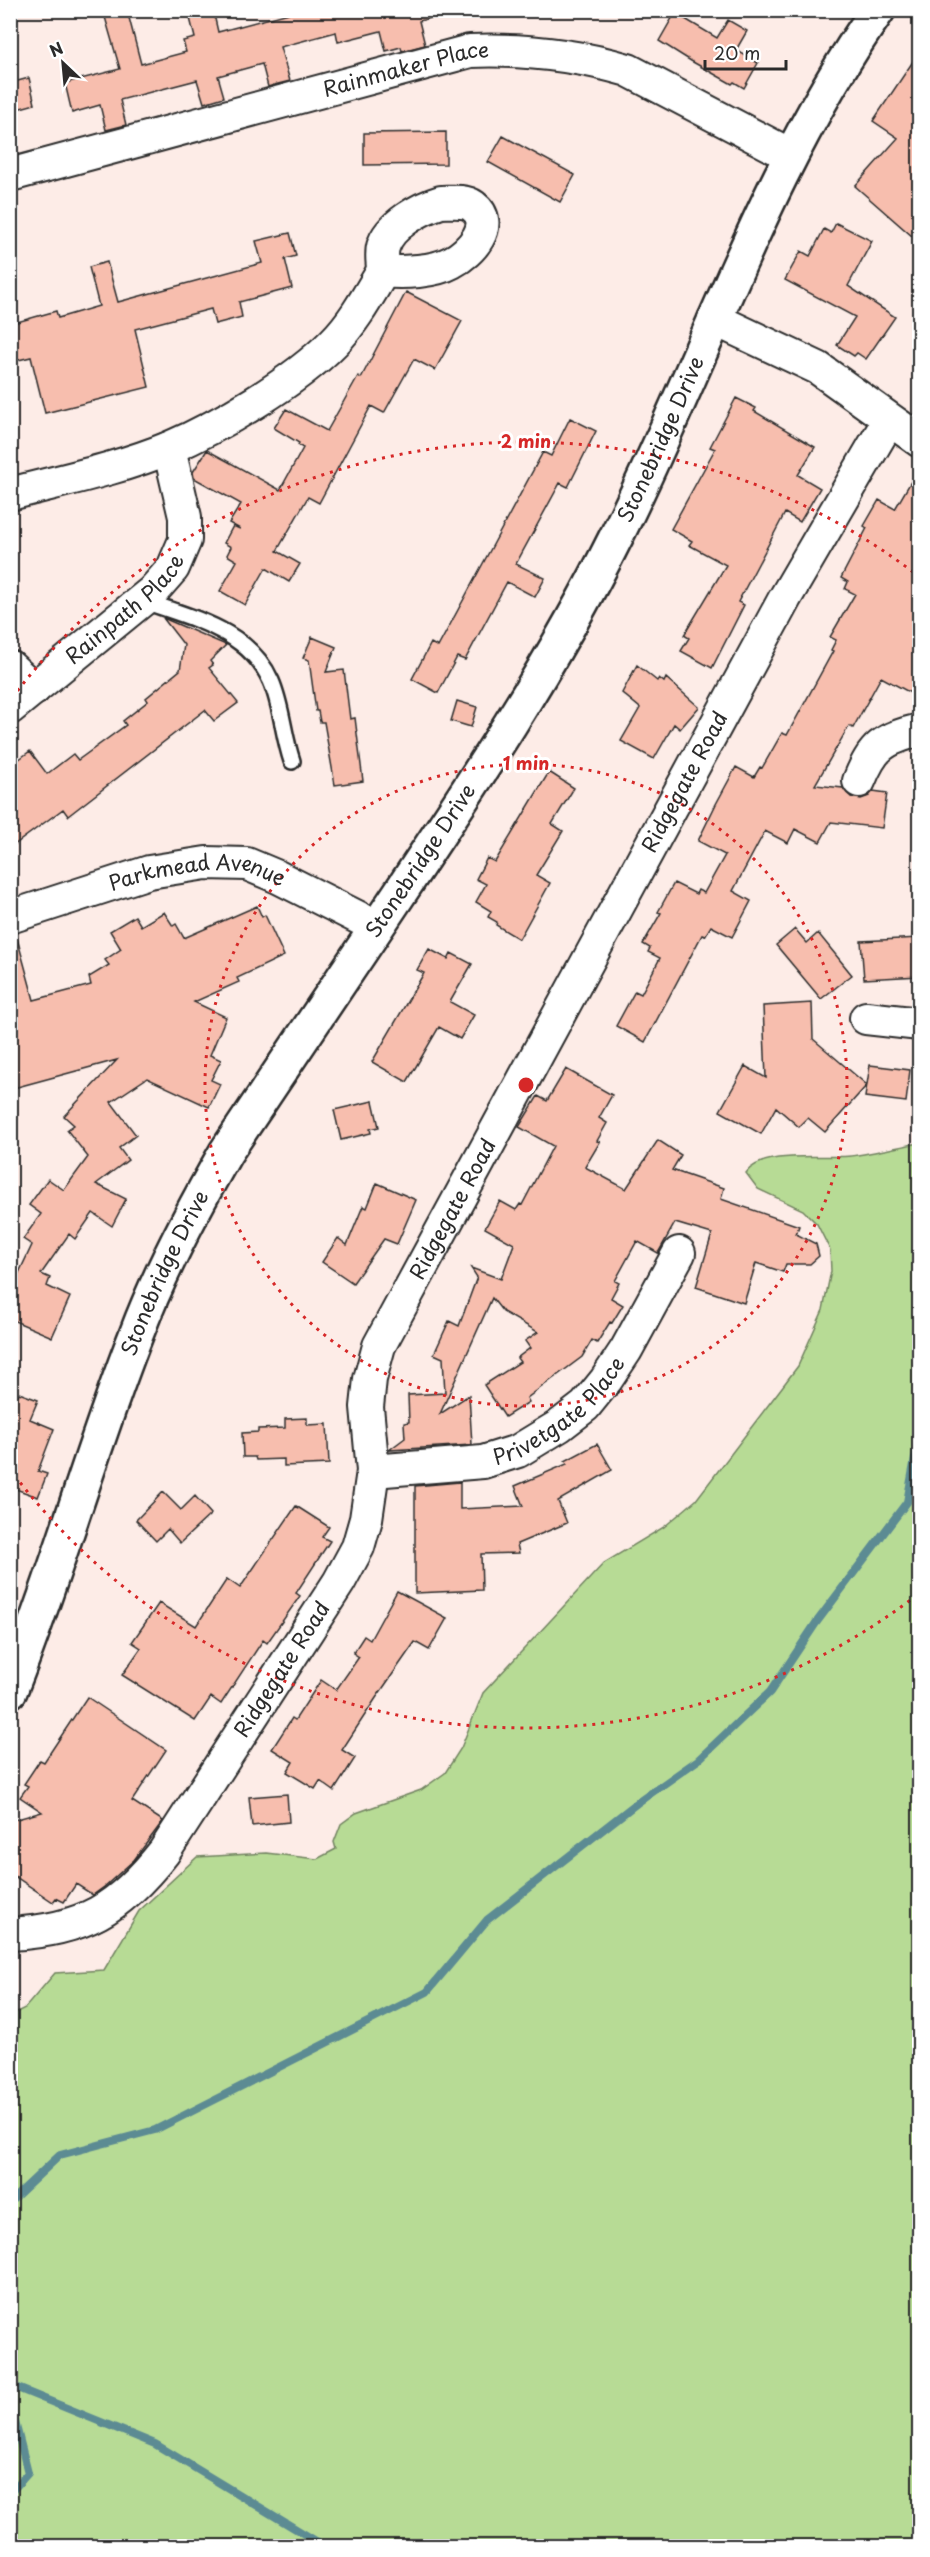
<svg xmlns="http://www.w3.org/2000/svg" width="930" height="2557" font-family="'Playpen Sans',sans-serif">
	<style>
		.green { fill: #b7db95; stroke: #718360; stroke-width: 1.5 }
		.lines { fill: none; stroke-linecap: round; stroke-linejoin: round }
		.stream { stroke: #5c8b93; stroke-width: 8 }
		.building { fill: #f7beae; stroke: #2b2b2b; stroke-width: 1.5 }
		.service-casing { stroke: #2b2b2b; stroke-width: 20 }
		.minor-casing { stroke: #2b2b2b; stroke-width: 36 }
		.tertiary-casing { stroke: #2b2b2b; stroke-width: 38 }
		.service { stroke: #fff; stroke-width: 15 }
		.minor { stroke: #fff; stroke-width: 32 }
		.tertiary { stroke: #fff; stroke-width: 33 }
		.ring { fill: none; stroke: #d62828; stroke-width: 3; stroke-dasharray: 3 6 }
		.labels { text-anchor: middle; stroke-width: 6; stroke-linejoin: round; paint-order: stroke }
		.street-label { font-size: 21px; fill: #2b2b2b; stroke: #fff }
		.centre { fill: #d62828; stroke: #fff; stroke-width: 3 }
		.ring-label { font-size: 18px; text-anchor: middle; font-weight: bold; fill: #d62828; stroke: #fff; stroke-width: 6; stroke-linejoin: round; paint-order: stroke }
	</style>
	<rect width="100%" height="100%" fill="#fdece7"/>
	<filter id="ink" filterUnits="userSpaceOnUse"><feTurbulence type="fractalNoise" baseFrequency=".0167" numOctaves="2"/><feDisplacementMap in="SourceGraphic" scale="12" xChannelSelector="R" yChannelSelector="G"/><feConvolveMatrix kernelMatrix="1 2 1 2 8 2 1 2 1" color-interpolation-filters="sRGB"/></filter>
	<g filter="url(#ink)">
		<!-- green -->
		<path class="green" d="M 919,1143 L 919,2546 L 13,2546 L 10,2544 L 11,2015 L 25,2008 L 55,1973 L 104,1970 L 139,1911 L 197,1857 L 266,1853 L 317,1859 L 336,1849 L 334,1842 L 341,1824 L 356,1813 L 421,1790 L 445,1773 L 461,1748 L 483,1693 L 604,1563 L 664,1527 L 696,1500 L 798,1366 L 823,1310 L 831,1271 L 830,1250 L 817,1224 L 803,1210 L 758,1189 L 746,1173 C 763,1149 824,1159 851,1156 C 874,1153 897,1147 919,1143 Z"/>
		<g class="lines">
			<!-- stream -->
			<path class="stream" d="M 10,2202 L 60,2155 L 155,2130 L 427,1992 L 487,1920 L 637,1803 L 698,1760 L 770,1692 L 816,1623 L 907,1502 L 920,1431
				M 10,2385 L 155,2444 L 324,2546
				M 10,2402 L 28,2473 L 10,2493"/>
		</g>
		<!-- building -->
		<path class="building" d="M 103,10 L 127,10 L 141,64 L 186,52 L 183,41 L 195,38 L 188,10 L 213,10 L 218,32 L 300,10 L 430,10 L 431,18 L 419,21 L 425,45 L 402,51 L 401,47 L 386,51 L 381,31 L 338,42 L 336,32 L 280,47 L 290,81 L 274,85 L 268,87 L 262,64 L 218,76 L 224,97 L 204,103 L 197,80 L 120,100 L 126,125 L 106,130 L 100,105 L 72,113 L 65,83 L 120,69 Z
			M 675,13 L 717,38 L 728,20 L 747,31 L 736,50 L 758,63 L 744,88 L 734,82 L 732,84 L 691,61 L 659,41 Z
			M 920,51 L 920,243 L 855,186 L 898,138 L 873,121 Z
			M 29,78 L 35,104 L 10,111 L 10,83 Z
			M 446,132 L 446,164 L 364,165 L 364,133 Z
			M 503,136 L 575,175 L 560,202 L 488,162 Z
			M 836,223 L 872,241 L 848,286 L 895,317 L 866,359 L 857,353 L 854,356 L 837,345 L 855,317 L 785,280 L 801,251 L 810,256 L 824,229 L 831,233 Z
			M 290,233 L 296,256 L 285,259 L 292,288 L 239,302 L 242,317 L 215,324 L 211,309 L 135,329 L 149,387 L 45,413 L 31,357 L 10,362 L 10,324 L 56,311 L 58,318 L 99,306 L 89,267 L 107,262 L 118,302 L 262,263 L 256,241 Z
			M 406,292 L 462,321 L 435,370 L 414,359 L 384,413 L 371,406 L 319,503 L 308,497 L 277,551 L 300,564 L 289,582 L 266,568 L 245,605 L 220,591 L 237,561 L 227,555 L 231,547 L 224,543 L 233,526 L 240,529 L 229,523 L 241,504 L 194,478 L 193,472 L 207,450 L 280,490 L 303,448 L 298,445 L 299,443 L 274,428 L 286,409 L 327,431 L 358,376 L 361,378 Z
			M 736,398 L 756,408 L 754,411 L 815,447 L 798,475 L 820,488 L 800,522 L 785,513 L 738,602 L 744,605 L 712,668 L 681,651 L 689,638 L 684,635 L 726,565 L 689,545 L 692,541 L 671,529 L 715,449 L 710,447 Z
			M 570,418 L 596,431 L 568,487 L 560,483 L 516,564 L 545,578 L 535,597 L 507,582 L 465,660 L 457,657 L 438,693 L 412,679 L 431,643 L 438,647 L 543,452 L 551,456 Z
			M 920,466 L 920,698 L 881,677 L 853,728 L 849,726 L 815,785 L 843,788 L 851,797 L 861,799 L 869,796 L 873,791 L 887,793 L 882,828 L 831,822 L 820,842 L 795,829 L 788,843 L 765,831 L 733,891 L 751,901 L 732,937 L 711,926 L 705,936 L 702,935 L 645,1042 L 616,1026 L 635,991 L 641,994 L 660,958 L 648,952 L 650,948 L 643,944 L 661,913 L 658,912 L 674,883 L 696,894 L 698,890 L 704,893 L 725,855 L 698,841 L 716,804 L 736,767 L 754,777 L 760,767 L 762,768 L 782,733 L 787,735 L 833,651 L 831,650 L 836,640 L 830,637 L 855,594 L 845,589 L 848,582 L 841,578 L 867,528 L 864,526 L 879,500 L 895,509 Z
			M 163,618 L 226,645 L 210,661 L 213,665 L 209,668 L 238,703 L 214,721 L 205,710 L 68,816 L 63,809 L 10,848 L 10,766 L 30,751 L 47,774 L 73,754 L 78,760 L 126,725 L 123,721 L 148,701 L 146,698 L 180,670 L 184,645 Z
			M 312,637 L 336,647 L 326,672 L 344,670 L 350,719 L 355,718 L 363,781 L 335,785 L 324,722 L 320,722 L 318,711 L 316,711 L 309,660 L 303,658 Z
			M 637,665 L 657,681 L 659,678 L 664,682 L 666,678 L 699,707 L 680,729 L 674,724 L 654,759 L 621,741 L 640,708 L 622,693 Z
			M 457,701 L 477,707 L 471,727 L 451,721 Z
			M 549,772 L 574,788 L 552,824 L 563,831 L 536,875 L 550,883 L 519,939 L 496,925 L 497,922 L 488,917 L 491,911 L 476,902 L 486,884 L 476,879 L 487,858 L 495,862 Z
			M 257,906 L 262,917 L 265,915 L 284,956 L 237,978 L 239,982 L 194,1002 L 226,1017 L 210,1055 L 221,1060 L 211,1080 L 220,1084 L 209,1107 L 147,1078 L 111,1102 L 136,1135 L 119,1148 L 128,1160 L 96,1184 L 126,1199 L 112,1226 L 93,1213 L 75,1239 L 69,1234 L 41,1274 L 50,1278 L 47,1286 L 70,1297 L 52,1337 L 10,1319 L 10,1292 L 32,1245 L 23,1239 L 41,1214 L 29,1205 L 48,1179 L 64,1190 L 88,1157 L 67,1130 L 74,1125 L 64,1116 L 117,1060 L 10,1089 L 10,938 L 17,938 L 34,1000 L 91,985 L 89,977 L 109,965 L 105,960 L 121,949 L 110,931 L 135,916 L 141,926 L 164,912 L 173,926 L 176,924 L 184,938 Z
			M 795,929 L 807,943 L 818,933 L 852,975 L 821,999 L 776,945 Z
			M 920,938 L 920,976 L 864,979 L 861,941 Z
			M 429,949 L 448,959 L 451,953 L 472,964 L 450,1002 L 474,1015 L 460,1039 L 439,1027 L 407,1082 L 372,1062 L 424,973 L 417,970 Z
			M 812,1003 L 813,1039 L 867,1085 L 825,1132 L 808,1118 L 799,1127 L 776,1107 L 761,1134 L 720,1111 L 745,1066 L 766,1078 L 763,1006 Z
			M 870,1065 L 910,1070 L 906,1102 L 865,1097 Z
			M 566,1069 L 612,1095 L 599,1118 L 607,1123 L 597,1141 L 600,1142 L 585,1167 L 626,1189 L 658,1140 L 681,1155 L 672,1170 L 724,1188 L 721,1199 L 799,1226 L 796,1234 L 816,1244 L 819,1256 L 810,1264 L 786,1264 L 783,1272 L 756,1263 L 744,1303 L 696,1287 L 712,1234 L 675,1223 L 658,1253 L 637,1241 L 615,1281 L 619,1283 L 611,1298 L 623,1305 L 612,1323 L 610,1322 L 597,1343 L 592,1340 L 582,1357 L 527,1398 L 529,1402 L 505,1417 L 484,1385 L 520,1362 L 517,1358 L 530,1348 L 525,1341 L 538,1332 L 503,1312 L 492,1298 L 440,1414 L 469,1395 L 472,1445 L 389,1450 L 405,1438 L 404,1423 L 409,1422 L 408,1395 L 445,1393 L 443,1358 L 434,1354 L 449,1321 L 459,1326 L 477,1277 L 471,1268 L 501,1279 L 514,1244 L 485,1228 L 500,1201 L 516,1210 L 520,1204 L 522,1205 L 553,1146 L 519,1127 L 538,1096 L 547,1101 Z
			M 373,1101 L 379,1127 L 370,1129 L 371,1133 L 341,1140 L 334,1110 Z
			M 377,1183 L 416,1200 L 397,1244 L 384,1239 L 353,1283 L 322,1262 L 338,1238 L 347,1245 L 363,1206 L 367,1208 Z
			M 19,1393 L 38,1400 L 30,1419 L 54,1429 L 38,1471 L 47,1474 L 38,1497 L 10,1487 L 10,1477 L 18,1455 L 13,1466 L 10,1466 L 10,1412 Z
			M 307,1418 L 307,1425 L 327,1424 L 329,1464 L 284,1466 L 284,1459 L 256,1460 L 255,1457 L 243,1457 L 242,1433 L 258,1432 L 258,1429 L 285,1428 L 285,1419 Z
			M 597,1444 L 612,1470 L 558,1501 L 567,1523 L 517,1544 L 519,1553 L 481,1554 L 482,1590 L 415,1593 L 415,1486 L 460,1482 L 460,1509 L 523,1506 L 515,1486 L 567,1464 L 565,1461 Z
			M 163,1492 L 181,1510 L 195,1496 L 211,1514 L 180,1543 L 168,1529 L 156,1541 L 136,1520 Z
			M 296,1506 L 329,1527 L 322,1537 L 330,1541 L 296,1593 L 300,1596 L 267,1643 L 263,1640 L 221,1704 L 211,1697 L 195,1721 L 122,1675 L 141,1648 L 132,1642 L 159,1603 L 196,1626 L 227,1579 L 240,1588 Z
			M 397,1591 L 447,1618 L 429,1650 L 415,1642 L 376,1698 L 342,1750 L 355,1758 L 334,1791 L 320,1781 L 315,1789 L 287,1772 L 293,1762 L 272,1749 L 292,1718 L 295,1720 L 321,1680 L 336,1690 L 359,1657 L 353,1653 L 364,1636 L 370,1640 Z
			M 87,1697 L 166,1750 L 132,1801 L 163,1821 L 134,1860 L 104,1887 L 93,1895 L 76,1884 L 64,1902 L 56,1898 L 53,1902 L 10,1873 L 10,1821 L 42,1812 L 20,1797 L 28,1786 L 24,1784 L 40,1760 L 44,1762 Z
			M 287,1794 L 289,1822 L 252,1826 L 249,1797 Z"/>
		<g class="lines">
			<!-- service casing -->
			<g class="service-casing">
				<path id="service" d="M 142,600 C 190,618 248,629 271,681 C 282,706 283,735 292,761"/>
			</g>
			<!-- minor casing -->
			<g class="minor-casing">
				<g id="minor">
					<path id="s1" d="M 10,175 L 470,51 C 523,49 577,55 628,70 L 790,155"/>
					<path d="M 441,202 C 450,202 465,200 473,206 C 497,224 470,253 452,262 C 434,272 403,273 383,271 C 383,264 381,254 383,247 C 389,225 421,208 441,202 Z"/>
					<path d="M 714,319 L 818,368 L 920,441"/>
					<path d="M 10,494 C 63,480 118,469 169,448 C 220,426 295,382 334,342 C 354,322 368,296 383,271"/>
					<path d="M 10,667 L 34,689"/>
					<path id="s2" d="M 10,708 L 152,592 L 173,568 L 185,540 L 185,517 L 169,448"/>
					<path d="M 859,781 C 873,746 883,739 920,730"/>
					<path id="s3" d="M 10,917 L 149,872 L 206,863 L 247,864 L 278,877 L 377,927"/>
					<path d="M 866,1018 L 920,1024"/>
					<path id="s4" d="M 373,1471 L 483,1462 L 518,1451 L 559,1426 L 585,1406 L 606,1380 L 626,1350 L 679,1253"/>
					<path id="s5" d="M 10,1934 C 84,1930 119,1909 164,1852 L 339,1582 L 358,1547 L 366,1519 L 373,1471 L 367,1407 L 370,1379 L 379,1346 L 785,598 L 889,420"/>
				</g>
			</g>
			<!-- tertiary casing -->
			<g class="tertiary-casing">
				<g id="tertiary">
					<path id="s6" d="M 10,1691 C 57,1574 90,1452 136,1335 C 160,1271 192,1211 226,1152 C 277,1077 327,1002 377,927 C 462,800 548,674 616,537 C 704,362 764,172 878,10"/>
				</g>
			</g>
			<!-- service -->
			<use href="#service" class="service"/>
			<!-- minor -->
			<use href="#minor" class="minor"/>
			<!-- tertiary -->
			<use href="#tertiary" class="tertiary"/>
		</g>
	</g>
	<!-- distance rings -->
	<g class="ring">
		<circle cx="526" cy="1085" r="321"/>
		<path d="M917 1595A643 643 0 0 1 12 1472M12 698A643 643 0 0 1 917 575"/>
	</g>
	<g class="labels">
		<!-- street labels -->
		<g class="street-label">
			<text dy="7" stroke="none"><textPath href="#s1" startOffset="410">Rainmaker Place</textPath></text>
			<text dy="7" stroke="none"><textPath href="#s6" startOffset="1418">Stonebridge Drive</textPath></text>
			<text dy="7" stroke="none"><textPath href="#s2" startOffset="152">Rainpath Place</textPath></text>
			<text dy="7" stroke="none"><textPath href="#s5" startOffset="1389">Ridgegate Road</textPath></text>
			<text dy="7" stroke="none"><textPath href="#s6" startOffset="932">Stonebridge Drive</textPath></text>
			<text dy="7" stroke="none"><textPath href="#s3" startOffset="195">Parkmead Avenue</textPath></text>
			<text dy="7" stroke="none"><textPath href="#s5" startOffset="903">Ridgegate Road</textPath></text>
			<text dy="7" stroke="none"><textPath href="#s6" startOffset="446">Stonebridge Drive</textPath></text>
			<text dy="7" stroke="none"><textPath href="#s4" startOffset="204">Privetgate Place</textPath></text>
			<text dy="7" stroke="none"><textPath href="#s5" startOffset="399">Ridgegate Road</textPath></text>
		</g>
	</g>
	<circle cx="526" cy="1085" r="9" class="centre"/>
	<g class="ring-label">
		<text x="526" y="448">2 min</text>
		<text x="526" y="770">1 min</text>
	</g>
	<!-- margin -->
	<rect width="930" height="2557" fill="none" stroke="#fff" stroke-width="36"/>
	<rect x="18" y="18" width="894" height="2521" fill="none" stroke="#2b2b2b" stroke-width="2" filter="url(#ink)"/>
	<!-- north arrow -->
	<g transform="translate(63 63) rotate(334)" stroke="#ffffff" stroke-width="4.5" paint-order="stroke">
	<path d="M0-4.5L10 22L0 15L-10 22Z" fill="#2b2b2b"/>
	<text y="-9" font-size="16" font-weight="bold" text-anchor="middle" fill="#2b2b2b">N</text>
	</g>
	<!-- scale -->
	<path d="M705 60v9h81v-9" fill="none" stroke="#2b2b2b" stroke-width="3"/>
	<text x="714" y="60" font-size="18" fill="#2b2b2b" stroke="#ffffff" stroke-width="4.5" paint-order="stroke">20 m</text>
</svg>
